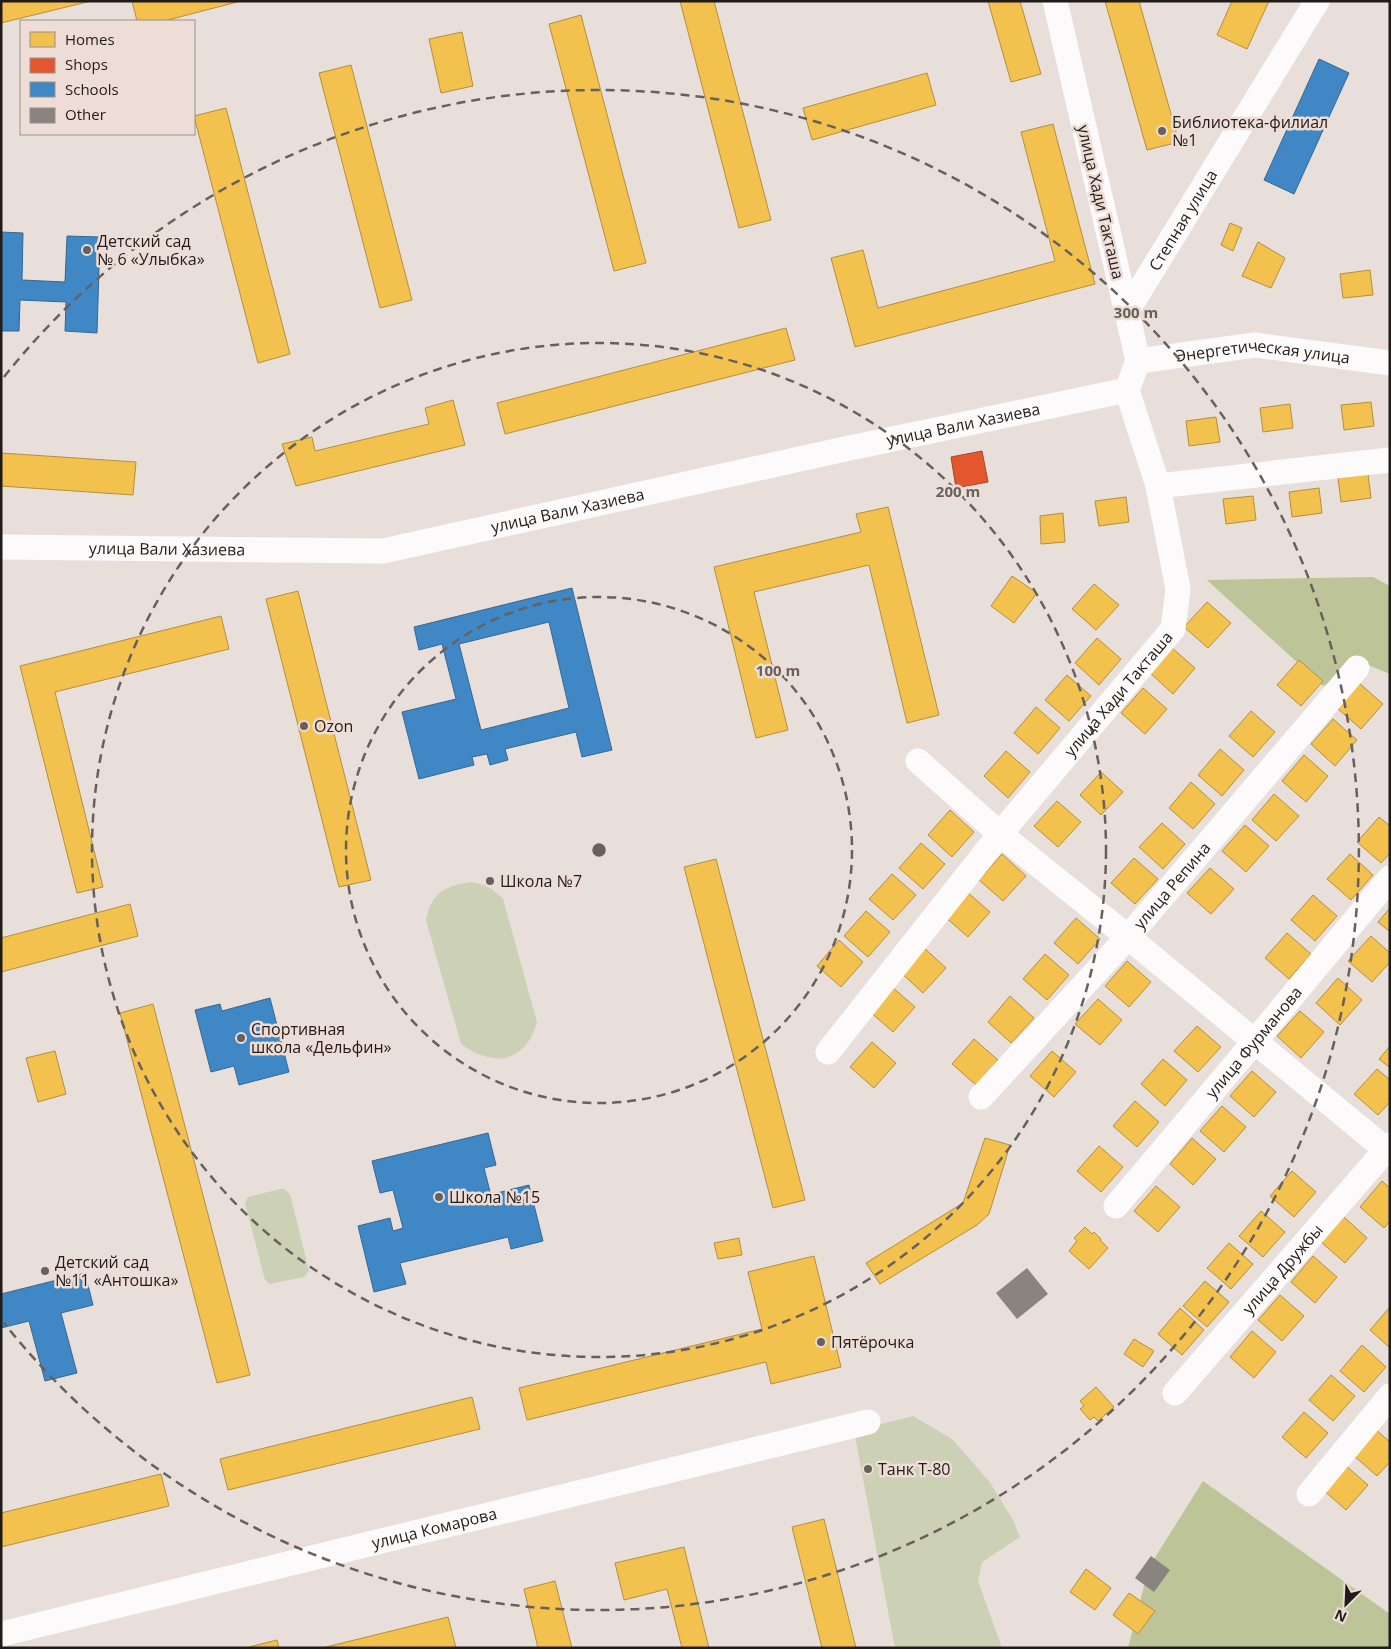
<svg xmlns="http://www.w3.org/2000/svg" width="1391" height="1649" font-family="'Open Sans',sans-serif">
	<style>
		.green { fill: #ccd0b4 }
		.forest { fill: #bdc497 }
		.homes { fill: #f2c14e; stroke: #b38f3e }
		.shops { fill: #e4572e; stroke: #aa4528 }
		.schools { fill: #3f88c5; stroke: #366791; fill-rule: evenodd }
		.building { fill: #898480 }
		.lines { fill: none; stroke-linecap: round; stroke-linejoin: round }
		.minor { stroke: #fcfafa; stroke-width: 25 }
		.ring { fill: none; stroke: #67605d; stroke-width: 2.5; stroke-dasharray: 9 6 }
		.poi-dot { fill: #67605d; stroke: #edddd6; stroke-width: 2 }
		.labels { text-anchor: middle; stroke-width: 5; stroke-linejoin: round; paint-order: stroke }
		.poi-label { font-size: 16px; fill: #211b19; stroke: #edddd6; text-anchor: start }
		.street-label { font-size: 16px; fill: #211b19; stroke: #edddd6 }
		.centre { fill: #67605d; stroke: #edddd6; stroke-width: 2.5 }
		.ring-label { font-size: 15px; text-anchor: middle; font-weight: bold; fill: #67605d; stroke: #edddd6; stroke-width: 5; stroke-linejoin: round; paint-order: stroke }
	</style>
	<rect width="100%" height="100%" fill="#e8dfdb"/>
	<!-- green -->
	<path class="green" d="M 472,882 C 485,885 493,888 503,899 L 537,1022 C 530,1049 510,1066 481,1055 C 474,1053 467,1048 461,1044 L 426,920 C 431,893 446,885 472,882 Z
		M 280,1189 L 284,1189 L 290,1194 L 309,1271 L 304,1277 L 270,1284 L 265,1280 L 245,1203 L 248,1197 Z
		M 913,1416 L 952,1439 L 989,1481 L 1013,1520 L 1020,1537 L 982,1562 L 978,1581 L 1002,1648 L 895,1648 L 854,1431 Z"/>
	<!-- forest -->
	<path class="forest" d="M 1373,577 L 1390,586 L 1390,674 L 1368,665 L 1323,686 L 1207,580 Z
		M 1203,1481 L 1390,1614 L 1390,1648 L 1128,1648 L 1149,1567 Z"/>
	<!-- homes -->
	<path class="homes" d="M 1,1 L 91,1 L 1,23 Z
		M 132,1 L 241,1 L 164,21 L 137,21 Z
		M 680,1 L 714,1 L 771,220 L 739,228 Z
		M 988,1 L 1020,1 L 1041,74 L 1011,82 Z
		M 1105,1 L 1139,1 L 1179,142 L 1147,150 Z
		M 1232,1 L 1269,1 L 1247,49 L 1217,35 Z
		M 581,15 L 646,263 L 614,271 L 549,24 Z
		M 462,32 L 473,86 L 441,93 L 429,39 Z
		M 351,65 L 412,300 L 380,308 L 319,73 Z
		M 927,73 L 936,105 L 812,140 L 803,108 Z
		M 226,108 L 290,354 L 258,363 L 194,116 Z
		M 1053,124 L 1095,284 L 855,347 L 831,258 L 863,250 L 878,308 L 1055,261 L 1021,132 Z
		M 1230,223 L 1242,228 L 1233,251 L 1221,245 Z
		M 1258,242 L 1285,258 L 1271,288 L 1242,276 Z
		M 1370,270 L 1373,295 L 1343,298 L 1340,274 Z
		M 786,328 L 795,360 L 505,434 L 497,403 Z
		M 453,400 L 465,445 L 296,486 L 282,444 L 312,437 L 315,451 L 429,424 L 425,408 Z
		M 1371,402 L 1374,426 L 1344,430 L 1341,405 Z
		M 1290,404 L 1293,428 L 1263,432 L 1260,408 Z
		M 1216,417 L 1220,442 L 1189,446 L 1186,421 Z
		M 1,453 L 136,462 L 133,495 L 1,486 Z
		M 1368,474 L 1371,498 L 1341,502 L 1338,478 Z
		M 1319,488 L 1322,513 L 1292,517 L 1289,492 Z
		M 1253,496 L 1256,520 L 1226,524 L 1223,499 Z
		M 1126,497 L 1129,522 L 1099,526 L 1095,501 Z
		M 888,507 L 939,715 L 907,723 L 869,565 L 754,592 L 788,730 L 756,738 L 714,567 L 861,532 L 856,514 Z
		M 1063,513 L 1065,542 L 1041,544 L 1040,516 Z
		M 1012,576 L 1037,593 L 1014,623 L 991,606 Z
		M 1094,584 L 1119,605 L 1096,630 L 1072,609 Z
		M 298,591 L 371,880 L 339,887 L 266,599 Z
		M 1207,602 L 1231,623 L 1208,648 L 1184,627 Z
		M 221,616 L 229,649 L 55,692 L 103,887 L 77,893 L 20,666 Z
		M 1097,638 L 1121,659 L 1099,685 L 1075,663 Z
		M 1171,647 L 1195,668 L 1173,694 L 1149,672 Z
		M 1299,660 L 1323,681 L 1301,706 L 1277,685 Z
		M 1067,675 L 1091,696 L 1069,721 L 1045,700 Z
		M 1359,683 L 1383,704 L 1361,729 L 1337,708 Z
		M 1143,688 L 1167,709 L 1145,734 L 1121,713 Z
		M 1036,707 L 1060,728 L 1038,754 L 1014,733 Z
		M 1251,711 L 1275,732 L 1253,757 L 1229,736 Z
		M 1333,719 L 1357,740 L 1335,766 L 1311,744 Z
		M 1220,749 L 1244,770 L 1222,796 L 1198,775 Z
		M 1006,751 L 1030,772 L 1008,798 L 984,776 Z
		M 1304,755 L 1328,776 L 1306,802 L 1282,781 Z
		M 1101,772 L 1123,792 L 1101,815 L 1080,795 Z
		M 1191,782 L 1215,804 L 1193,829 L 1169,808 Z
		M 1274,794 L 1299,816 L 1276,841 L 1252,820 Z
		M 1057,801 L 1081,822 L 1058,847 L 1034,826 Z
		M 950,810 L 974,832 L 952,857 L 928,835 Z
		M 1379,817 L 1390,826 L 1390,853 L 1381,863 L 1357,842 Z
		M 1162,823 L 1185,844 L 1163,869 L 1139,847 Z
		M 1245,825 L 1269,846 L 1246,872 L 1222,851 Z
		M 921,843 L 945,864 L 923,889 L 899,868 Z
		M 1002,854 L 1026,876 L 1003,901 L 979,880 Z
		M 1350,854 L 1373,875 L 1351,900 L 1327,879 Z
		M 1134,858 L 1158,879 L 1135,904 L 1111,883 Z
		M 716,859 L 805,1200 L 773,1208 L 684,867 Z
		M 1210,868 L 1234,889 L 1211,914 L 1187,893 Z
		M 892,874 L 916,895 L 893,920 L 869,899 Z
		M 966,891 L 990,912 L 968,937 L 944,916 Z
		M 1313,895 L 1337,916 L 1315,941 L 1291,920 Z
		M 130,904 L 138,936 L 1,972 L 1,938 Z
		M 1390,908 L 1390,932 L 1378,922 Z
		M 866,911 L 890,932 L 868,957 L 844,936 Z
		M 1076,918 L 1100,939 L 1078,964 L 1054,943 Z
		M 1287,933 L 1311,954 L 1289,979 L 1265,958 Z
		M 1371,936 L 1390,953 L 1390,962 L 1372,982 L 1348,961 Z
		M 839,940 L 863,962 L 841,987 L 817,966 Z
		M 922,946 L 946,968 L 923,993 L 899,971 Z
		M 1045,954 L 1069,975 L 1047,1000 L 1023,979 Z
		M 1127,961 L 1151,982 L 1129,1007 L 1105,986 Z
		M 1338,978 L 1362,1000 L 1340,1025 L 1316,1003 Z
		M 891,986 L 915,1007 L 893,1032 L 869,1011 Z
		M 1010,996 L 1034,1018 L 1011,1043 L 988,1022 Z
		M 1098,999 L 1122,1020 L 1100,1045 L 1075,1024 Z
		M 153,1004 L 250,1375 L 217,1383 L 120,1013 Z
		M 1300,1011 L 1324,1032 L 1301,1058 L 1277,1036 Z
		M 1197,1026 L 1221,1047 L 1198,1072 L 1174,1051 Z
		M 974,1039 L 998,1060 L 976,1085 L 952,1064 Z
		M 872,1042 L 896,1063 L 874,1088 L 850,1067 Z
		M 1390,1046 L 1390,1068 L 1379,1059 Z
		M 55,1051 L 66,1094 L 38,1102 L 26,1058 Z
		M 1052,1051 L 1076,1072 L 1054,1097 L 1030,1076 Z
		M 1163,1059 L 1187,1080 L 1165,1106 L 1141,1084 Z
		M 1377,1069 L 1390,1080 L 1390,1102 L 1378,1115 L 1354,1094 Z
		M 1252,1071 L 1276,1092 L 1254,1117 L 1230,1096 Z
		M 1135,1101 L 1159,1122 L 1137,1147 L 1113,1126 Z
		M 1222,1106 L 1246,1127 L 1224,1152 L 1200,1131 Z
		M 985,1138 L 1010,1145 L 989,1214 L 977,1225 L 880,1284 L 866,1263 L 963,1203 Z
		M 1192,1138 L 1216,1159 L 1193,1185 L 1170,1164 Z
		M 1099,1146 L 1123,1167 L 1101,1192 L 1077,1171 Z
		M 1292,1171 L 1316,1192 L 1294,1217 L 1270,1196 Z
		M 1382,1181 L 1390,1188 L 1390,1221 L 1384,1228 L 1360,1207 Z
		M 1156,1186 L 1180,1207 L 1158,1232 L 1134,1211 Z
		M 1261,1211 L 1285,1232 L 1263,1257 L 1239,1236 Z
		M 1343,1216 L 1367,1238 L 1345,1263 L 1321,1242 Z
		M 1085,1227 L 1092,1234 L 1094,1232 L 1101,1239 L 1100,1240 L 1108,1248 L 1089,1269 L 1069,1251 L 1077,1241 L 1074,1238 Z
		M 739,1238 L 742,1255 L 718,1259 L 714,1243 Z
		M 1229,1243 L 1253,1264 L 1231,1289 L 1207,1268 Z
		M 814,1256 L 841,1367 L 771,1384 L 766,1362 L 527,1420 L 519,1388 L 762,1329 L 748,1272 Z
		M 1313,1256 L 1337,1277 L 1315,1303 L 1291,1282 Z
		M 1205,1281 L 1229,1302 L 1207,1327 L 1183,1306 Z
		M 1280,1295 L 1304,1316 L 1282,1341 L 1258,1320 Z
		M 1390,1307 L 1390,1348 L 1370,1330 Z
		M 1180,1308 L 1204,1330 L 1182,1355 L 1158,1334 Z
		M 1252,1331 L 1276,1352 L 1254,1378 L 1230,1357 Z
		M 1134,1339 L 1154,1351 L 1143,1367 L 1124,1354 Z
		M 1362,1345 L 1386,1367 L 1364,1392 L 1340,1371 Z
		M 1331,1375 L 1355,1396 L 1333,1421 L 1309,1400 Z
		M 1096,1387 L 1114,1407 L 1098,1421 L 1094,1417 L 1090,1420 L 1080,1409 L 1084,1406 L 1080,1401 Z
		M 472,1397 L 480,1429 L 228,1490 L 220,1459 Z
		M 1304,1412 L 1328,1433 L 1306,1458 L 1282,1437 Z
		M 1375,1429 L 1390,1442 L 1390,1462 L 1377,1476 L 1353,1455 Z
		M 1344,1464 L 1368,1485 L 1346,1510 L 1322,1489 Z
		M 161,1474 L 169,1506 L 1,1547 L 1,1513 Z
		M 824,1519 L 856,1648 L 822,1648 L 792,1527 Z
		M 684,1547 L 709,1648 L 682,1648 L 667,1589 L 624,1600 L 615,1563 Z
		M 1086,1569 L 1111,1588 L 1095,1610 L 1070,1592 Z
		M 555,1581 L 572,1648 L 538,1648 L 524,1589 Z
		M 1129,1593 L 1155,1611 L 1138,1634 L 1113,1615 Z
		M 448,1617 L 456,1648 L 322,1648 Z
		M 277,1640 L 279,1648 L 245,1648 Z"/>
	<!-- shops -->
	<path class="shops" d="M 982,451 L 988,482 L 956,488 L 951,457 Z"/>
	<!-- schools -->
	<path class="schools" d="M 1319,59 L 1349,73 L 1294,194 L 1264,180 Z
		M 1,232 L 23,233 L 22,280 L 65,282 L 67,236 L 100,237 L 97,333 L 65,331 L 66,302 L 20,300 L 19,331 L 1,331 Z
		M 572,588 L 612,750 L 582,757 L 576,732 L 505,749 L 508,760 L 490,765 L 487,754 L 472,757 L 474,765 L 419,779 L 402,712 L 456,699 L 442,644 L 419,650 L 414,627 ZM 549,622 L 569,708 L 481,730 L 459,644 Z
		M 270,998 L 289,1072 L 239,1085 L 234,1066 L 211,1072 L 195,1010 L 220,1004 L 222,1011 Z
		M 488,1133 L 496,1165 L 484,1168 L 494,1207 L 500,1205 L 497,1193 L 529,1185 L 543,1241 L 511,1249 L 508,1237 L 400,1263 L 406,1284 L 374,1292 L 358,1226 L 390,1218 L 393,1231 L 403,1228 L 393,1190 L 380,1193 L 372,1161 Z
		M 85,1273 L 93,1305 L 61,1313 L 77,1373 L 45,1381 L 29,1321 L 1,1328 L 1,1294 Z"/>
	<!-- building -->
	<path class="building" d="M 1027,1268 L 1048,1294 L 1017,1319 L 996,1293 Z
		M 1151,1556 L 1170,1570 L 1154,1592 L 1135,1578 Z"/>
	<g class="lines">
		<!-- minor -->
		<g class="minor">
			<path id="s1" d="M 1126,313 L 1317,1"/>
			<path id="s2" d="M 1138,361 L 1255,345 L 1390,363"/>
			<path d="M 1158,486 L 1390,460"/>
			<path id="s3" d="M 1,547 L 383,551 L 845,449 L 1127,390"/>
			<path d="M 918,761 L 1000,834 L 1128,937 L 1390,1153"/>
			<path id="s4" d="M 828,1052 L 1000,834 L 1173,629 L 1178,589 L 1158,486 L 1127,390 L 1138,361 L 1055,1"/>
			<path id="s5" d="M 981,1097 L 1128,937 L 1357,668"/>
			<path id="s6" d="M 1116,1206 L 1255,1041 L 1390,878"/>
			<path id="s7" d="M 1175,1393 L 1390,1145"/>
			<path d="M 1309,1494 L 1390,1396"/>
			<path id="s8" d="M 1,1634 L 868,1422"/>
		</g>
	</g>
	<!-- distance rings -->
	<g class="ring">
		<circle cx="599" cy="850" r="253"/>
		<circle cx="599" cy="850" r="507"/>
		<path d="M4 377A760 760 0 1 1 4 1323"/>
	</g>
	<!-- markers -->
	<g class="poi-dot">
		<circle cx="1162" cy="131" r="5"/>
		<circle cx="87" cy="250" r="5"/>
		<circle cx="304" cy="726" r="5"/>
		<circle cx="490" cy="881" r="5"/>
		<circle cx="241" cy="1038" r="5"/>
		<circle cx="439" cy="1197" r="5"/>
		<circle cx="45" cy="1271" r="5"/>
		<circle cx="821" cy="1342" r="5"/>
		<circle cx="868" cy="1469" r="5"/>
	</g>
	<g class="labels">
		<!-- poi labels -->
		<g class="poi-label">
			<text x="1172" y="128">Библиотека-филиал<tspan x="1172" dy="18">№1</tspan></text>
			<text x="97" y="247">Детский сад<tspan x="97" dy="18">№ 6 «Улыбка»</tspan></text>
			<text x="314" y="732">Ozon</text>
			<text x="500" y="887">Школа №7</text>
			<text x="251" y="1035">Спортивная<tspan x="251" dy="18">школа «Дельфин»</tspan></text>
			<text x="449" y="1203">Школа №15</text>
			<text x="55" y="1268">Детский сад<tspan x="55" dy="18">№11 «Антошка»</tspan></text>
			<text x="831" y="1348">Пятёрочка</text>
			<text x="878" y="1475">Танк Т-80</text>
		</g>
		<!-- street labels -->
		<g class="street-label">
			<text transform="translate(1101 202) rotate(77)" y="6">улица Хади Такташа</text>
			<text dy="6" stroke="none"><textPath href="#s1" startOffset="109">Степная улица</textPath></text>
			<text dy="6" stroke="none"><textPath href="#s2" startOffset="126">Энергетическая улица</textPath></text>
			<text dy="6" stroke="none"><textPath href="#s3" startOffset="976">улица Вали Хазиева</textPath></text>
			<text dy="6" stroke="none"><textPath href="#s3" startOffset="571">улица Вали Хазиева</textPath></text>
			<text dy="6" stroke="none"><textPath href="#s3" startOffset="166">улица Вали Хазиева</textPath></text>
			<text dy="6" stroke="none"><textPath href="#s4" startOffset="461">улица Хади Такташа</textPath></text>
			<text dy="6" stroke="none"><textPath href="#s5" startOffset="285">улица Репина</textPath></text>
			<text dy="6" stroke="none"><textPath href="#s6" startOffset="214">улица Фурманова</textPath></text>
			<text dy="6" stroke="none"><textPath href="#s7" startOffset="164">улица Дружбы</textPath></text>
			<text dy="6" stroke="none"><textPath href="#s8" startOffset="446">улица Комарова</textPath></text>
		</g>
	</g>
	<circle cx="599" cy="850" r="8" class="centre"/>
	<g class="ring-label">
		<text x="1136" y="318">300 m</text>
		<text x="958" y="497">200 m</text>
		<text x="778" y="676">100 m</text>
	</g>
	<!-- border -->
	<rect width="1391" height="1649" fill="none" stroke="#211b19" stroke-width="5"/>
	<!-- legend -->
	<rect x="20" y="20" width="175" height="115" fill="#edddd6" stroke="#9b8f8a"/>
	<rect x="30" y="32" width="25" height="15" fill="#f2c14e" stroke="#9b8f8a"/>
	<text x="65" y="45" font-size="15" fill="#211b19">Homes</text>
	<rect x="30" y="58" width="25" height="15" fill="#e4572e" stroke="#9b8f8a"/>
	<text x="65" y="70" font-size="15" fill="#211b19">Shops</text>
	<rect x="30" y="82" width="25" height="15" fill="#3f88c5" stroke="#9b8f8a"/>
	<text x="65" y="95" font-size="15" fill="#211b19">Schools</text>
	<rect x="30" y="108" width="25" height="15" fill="#898480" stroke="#9b8f8a"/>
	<text x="65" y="120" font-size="15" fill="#211b19">Other</text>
	<!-- north arrow -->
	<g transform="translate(1346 1604) rotate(204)" stroke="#edddd6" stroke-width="4" paint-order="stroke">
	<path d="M0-4L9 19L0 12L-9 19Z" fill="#211b19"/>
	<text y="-8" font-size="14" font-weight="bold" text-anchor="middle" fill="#211b19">N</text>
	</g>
</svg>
